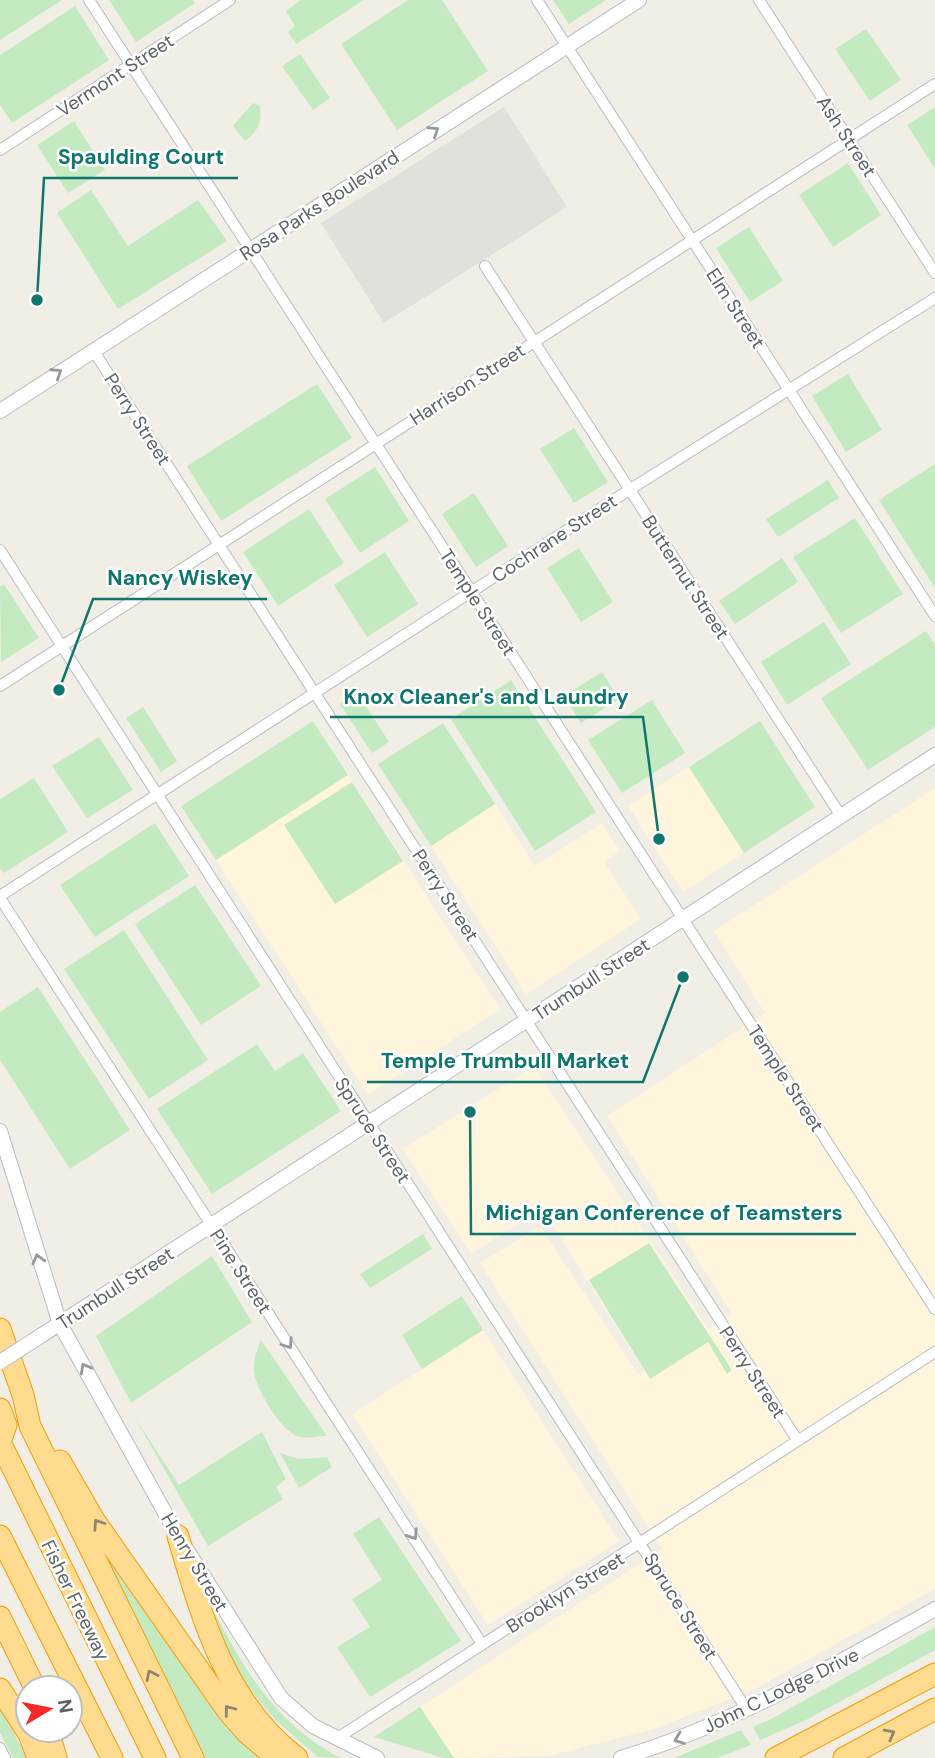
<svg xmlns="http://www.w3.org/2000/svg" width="935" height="1758" font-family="'DM Sans',sans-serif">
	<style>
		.commercial { fill: #fff5dd }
		.industrial { fill: #e1e0da }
		.green { fill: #c4eac1 }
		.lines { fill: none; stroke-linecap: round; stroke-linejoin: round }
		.minor-casing { stroke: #b8bcc0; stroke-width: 12 }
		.tertiary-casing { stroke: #b8bcc0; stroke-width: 16 }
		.motorway-casing { stroke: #f79a00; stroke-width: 23 }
		.minor { stroke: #fff; stroke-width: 10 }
		.tertiary { stroke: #fff; stroke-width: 14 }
		.motorway { stroke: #ffdb8f; stroke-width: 21 }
		.tertiary-bridge-casing { stroke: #b8bcc0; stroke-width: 16; stroke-linecap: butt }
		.tertiary-bridge { stroke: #fff; stroke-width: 14 }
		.oneway { stroke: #96999c }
		.oneway2 { stroke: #8e8673 }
		.labels { text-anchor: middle; stroke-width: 5; stroke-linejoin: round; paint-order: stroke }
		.street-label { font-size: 19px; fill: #5d6267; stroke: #fff }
		.leader { fill: none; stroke: #0f766e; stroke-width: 2.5 }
		.callout-dot { fill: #0f766e; stroke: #fff; stroke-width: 2.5 }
		.callout-label { font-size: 21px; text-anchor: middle; font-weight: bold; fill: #0f766e; stroke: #fff; stroke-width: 5; stroke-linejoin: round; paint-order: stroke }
	</style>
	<rect width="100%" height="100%" fill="#f1eee6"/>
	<!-- commercial -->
	<path class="commercial" d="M 313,721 L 500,1009 L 368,1095 L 181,806 Z
		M 689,767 L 744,853 L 683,892 L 628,806 Z
		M 935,788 L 935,1589 L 755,1689 L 654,1729 L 548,1756 L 454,1758 L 420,1707 L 662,1549 L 480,1263 L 540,1226 L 638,1374 L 644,1371 L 542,1208 L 471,1254 L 403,1149 L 534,1066 L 708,1329 L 732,1314 L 607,1116 L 765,1013 L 714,931 Z
		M 495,804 L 535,866 L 602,823 L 620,851 L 604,862 L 641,919 L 526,994 L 431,846 Z
		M 483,1330 L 619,1541 L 488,1625 L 352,1414 Z"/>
	<!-- industrial -->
	<path class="industrial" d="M 504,107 L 567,207 L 384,323 L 321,223 Z"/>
	<!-- green -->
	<path class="green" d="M 0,0 L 62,0 L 0,40 Z
		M 109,0 L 193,0 L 195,3 L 136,42 Z
		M 301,0 L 364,0 L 296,44 L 288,32 L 295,26 L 286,11 Z
		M 408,0 L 442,0 L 488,71 L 397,130 L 341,44 Z
		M 553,0 L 606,0 L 569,24 Z
		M 75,6 L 109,60 L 12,123 L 0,105 L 0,55 Z
		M 866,29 L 901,80 L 870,101 L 835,49 Z
		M 300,54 L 330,98 L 313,110 L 282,66 Z
		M 253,103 L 260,106 C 262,123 258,131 245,141 L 233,126 Z
		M 935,107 L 935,169 L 907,125 Z
		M 74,121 L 105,170 L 68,193 L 37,145 Z
		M 848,163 L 881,215 L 833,247 L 799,195 Z
		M 91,190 L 128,246 L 198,200 L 227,241 L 118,309 L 57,213 Z
		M 749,227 L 783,281 L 750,302 L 716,248 Z
		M 848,374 L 882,430 L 846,452 L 812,396 Z
		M 317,384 L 352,438 L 221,521 L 187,466 Z
		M 574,428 L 608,482 L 574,503 L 540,449 Z
		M 935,464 L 935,588 L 879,500 Z
		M 375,467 L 409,521 L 360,553 L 325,499 Z
		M 828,480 L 839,498 L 778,537 L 766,519 Z
		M 474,493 L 508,546 L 476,567 L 442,514 Z
		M 309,509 L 344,563 L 278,606 L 243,552 Z
		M 855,518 L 903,594 L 841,633 L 793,557 Z
		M 579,548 L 613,602 L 581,622 L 547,568 Z
		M 385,552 L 418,604 L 367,637 L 334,585 Z
		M 782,558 L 798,582 L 735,624 L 719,601 Z
		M 4,584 L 39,638 L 1,662 L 0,587 Z
		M 824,622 L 851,664 L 787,705 L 761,662 Z
		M 926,631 L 935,645 L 935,727 L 868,770 L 821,698 Z
		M 602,672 L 619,699 L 581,723 L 564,696 Z
		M 511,680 L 596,812 L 535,851 L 451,719 Z
		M 357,692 L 389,742 L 372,753 L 340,704 Z
		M 652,700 L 685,753 L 622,793 L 588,740 Z
		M 143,707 L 177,761 L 161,772 L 126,718 Z
		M 313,721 L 348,775 L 216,860 L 181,806 Z
		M 760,721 L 815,807 L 744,853 L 689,767 Z
		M 443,723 L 495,804 L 431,846 L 378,764 Z
		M 99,737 L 133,790 L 87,818 L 52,766 Z
		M 34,778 L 68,832 L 4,873 L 0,868 L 0,799 Z
		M 352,782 L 403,861 L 335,904 L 284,825 Z
		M 155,823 L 189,876 L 95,937 L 60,885 Z
		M 195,885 L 261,986 L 201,1025 L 135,924 Z
		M 124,930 L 208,1060 L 149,1099 L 64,969 Z
		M 38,987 L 130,1130 L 70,1169 L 0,1060 L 0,1012 Z
		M 257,1044 L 275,1071 L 303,1053 L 341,1111 L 212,1194 L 157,1109 Z
		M 423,1234 L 432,1249 L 370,1288 L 360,1274 Z
		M 649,1243 L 732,1370 L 727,1374 L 708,1342 L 650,1379 L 589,1280 Z
		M 212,1256 L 252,1322 L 131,1403 L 96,1336 Z
		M 462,1296 L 483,1330 L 422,1369 L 402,1335 Z
		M 261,1340 L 327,1436 C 318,1436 308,1439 300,1437 C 281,1432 260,1394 255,1377 C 252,1364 256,1351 261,1340 Z
		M 135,1418 L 179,1485 L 262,1432 L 286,1479 L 276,1487 L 283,1499 L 208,1546 Z
		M 280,1453 L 298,1459 L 327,1457 L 332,1467 L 299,1488 Z
		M 379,1517 L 461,1641 L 370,1697 L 337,1647 L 370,1627 L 352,1599 L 382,1580 L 353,1534 Z
		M 101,1542 L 270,1758 L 201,1758 L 95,1544 Z
		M 200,1585 C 239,1658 264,1716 340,1758 L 318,1757 L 275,1720 L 249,1688 L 225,1648 Z
		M 935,1627 L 935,1650 L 808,1719 L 760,1740 L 753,1727 L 773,1718 Z
		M 0,1706 L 27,1758 L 13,1758 L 0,1733 Z
		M 420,1707 L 454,1758 L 444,1758 L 374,1737 Z
		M 741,1730 L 751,1745 L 717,1758 L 674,1758 Z"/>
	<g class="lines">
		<!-- minor casing -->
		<g class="minor-casing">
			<path id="minor" d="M 89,0 L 935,1309
				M 537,0 L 935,616
				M 759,0 L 935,273
				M 0,150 L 230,0
				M 485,266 L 841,816
				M 93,350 L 798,1441
				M 0,550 L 747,1710
				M 0,686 L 935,84
				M 0,896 L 629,490 L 935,298
				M 0,898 L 482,1644
				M 336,1739 L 935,1352
				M 0,1748 L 5,1758"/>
		</g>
		<!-- tertiary casing -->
		<g class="tertiary-casing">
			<path id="tertiary" d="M 0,411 L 639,0
				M 0,1131 L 60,1324 L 178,1536 L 281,1698 L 313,1726 L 377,1758
				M 42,1335 L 935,755
				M 621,1758 C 733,1724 833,1666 935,1609"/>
		</g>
		<!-- motorway casing -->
		<g class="motorway-casing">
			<path id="motorway" d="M 0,1329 L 23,1395 L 30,1426 L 193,1758
				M 0,1409 L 6,1425 L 0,1442
				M 0,1442 L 155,1758
				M 60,1461 L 94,1520 L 227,1710 L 247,1733 L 277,1758
				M 0,1536 L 112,1758
				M 178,1536 C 202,1618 225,1703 297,1758
				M 0,1617 L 35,1688
				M 0,1689 L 29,1734 L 38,1758
				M 48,1730 L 56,1758
				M 776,1758 L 935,1674
				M 844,1758 L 935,1709"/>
		</g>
		<!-- minor -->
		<use href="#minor" class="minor"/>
		<!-- tertiary -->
		<use href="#tertiary" class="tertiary"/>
		<!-- motorway -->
		<use href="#motorway" class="motorway"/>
		<!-- tertiary-bridge casing -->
		<g class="tertiary-bridge-casing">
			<path id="tertiary-bridge" d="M 0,1362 L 42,1335"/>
		</g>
		<!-- tertiary-bridge -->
		<use href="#tertiary-bridge" class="tertiary-bridge"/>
	</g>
	<!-- one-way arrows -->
	<defs><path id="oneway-chevron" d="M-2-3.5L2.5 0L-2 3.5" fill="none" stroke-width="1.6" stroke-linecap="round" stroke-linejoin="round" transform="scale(1.75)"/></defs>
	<g class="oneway">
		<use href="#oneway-chevron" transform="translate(434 131) rotate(-33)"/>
		<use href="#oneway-chevron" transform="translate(57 373) rotate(-33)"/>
		<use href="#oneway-chevron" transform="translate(38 1259) rotate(-105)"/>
		<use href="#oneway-chevron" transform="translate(288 1344) rotate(56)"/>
		<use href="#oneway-chevron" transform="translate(85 1368) rotate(-119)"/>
		<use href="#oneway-chevron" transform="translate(413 1535) rotate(57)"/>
		<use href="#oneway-chevron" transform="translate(679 1739) rotate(159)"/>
	</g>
	<g class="oneway2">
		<use href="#oneway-chevron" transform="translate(98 1524) rotate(-124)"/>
		<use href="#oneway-chevron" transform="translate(151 1675) rotate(-116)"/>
		<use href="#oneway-chevron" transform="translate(229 1710) rotate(-128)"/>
		<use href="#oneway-chevron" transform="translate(890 1734) rotate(-28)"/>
	</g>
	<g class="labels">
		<!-- street labels -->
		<g class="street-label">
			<text transform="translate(115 75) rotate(-33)" y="7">Vermont Street</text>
			<text transform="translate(847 136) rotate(57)" y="7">Ash Street</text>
			<text transform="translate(319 205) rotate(-33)" y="7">Rosa Parks Boulevard</text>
			<text transform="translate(736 308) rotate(57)" y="7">Elm Street</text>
			<text transform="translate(467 384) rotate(-33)" y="7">Harrison Street</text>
			<text transform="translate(138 419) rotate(57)" y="7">Perry Street</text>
			<text transform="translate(554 538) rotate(-33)" y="7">Cochrane Street</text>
			<text transform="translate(686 577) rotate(57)" y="7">Butternut Street</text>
			<text transform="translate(478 602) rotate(57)" y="7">Temple Street</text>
			<text transform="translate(446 895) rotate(57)" y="7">Perry Street</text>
			<text transform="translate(591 979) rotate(-33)" y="7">Trumbull Street</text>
			<text transform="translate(786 1078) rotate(57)" y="7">Temple Street</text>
			<text transform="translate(373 1130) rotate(57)" y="7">Spruce Street</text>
			<text transform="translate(241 1271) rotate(57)" y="7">Pine Street</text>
			<text transform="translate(115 1288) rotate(-33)" y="7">Trumbull Street</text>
			<text transform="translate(753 1372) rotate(57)" y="7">Perry Street</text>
			<text transform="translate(195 1562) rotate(59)" y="7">Henry Street</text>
			<text transform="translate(565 1592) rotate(-32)" y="7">Brooklyn Street</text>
			<text transform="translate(76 1600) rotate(64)" y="7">Fisher Freeway</text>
			<text transform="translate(681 1606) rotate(58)" y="7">Spruce Street</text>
			<text transform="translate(781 1690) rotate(-26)" y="7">John C Lodge Drive</text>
		</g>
	</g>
	<!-- callouts -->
	<path class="leader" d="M37 300L44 178H238M59 690L93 599H267M659 839L643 717H330M683 977L643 1082H367M470 1112L471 1234H856"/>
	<g class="callout-dot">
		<circle cx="37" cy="300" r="7"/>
		<circle cx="59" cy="690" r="7"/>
		<circle cx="659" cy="839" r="7"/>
		<circle cx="683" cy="977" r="7"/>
		<circle cx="470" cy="1112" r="7"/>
	</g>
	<g class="callout-label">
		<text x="141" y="164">Spaulding Court</text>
		<text x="180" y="585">Nancy Wiskey</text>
		<text x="486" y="704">Knox Cleaner's and Laundry</text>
		<text x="505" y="1068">Temple Trumbull Market</text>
		<text x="664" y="1220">Michigan Conference of Teamsters</text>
	</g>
	<!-- north arrow -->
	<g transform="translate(49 1709) rotate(80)"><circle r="33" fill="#ffffff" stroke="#bec0c2" stroke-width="2"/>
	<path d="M0-5L12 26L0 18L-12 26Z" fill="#f52a28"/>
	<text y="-10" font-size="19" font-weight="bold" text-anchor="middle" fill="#5d6267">N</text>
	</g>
</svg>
